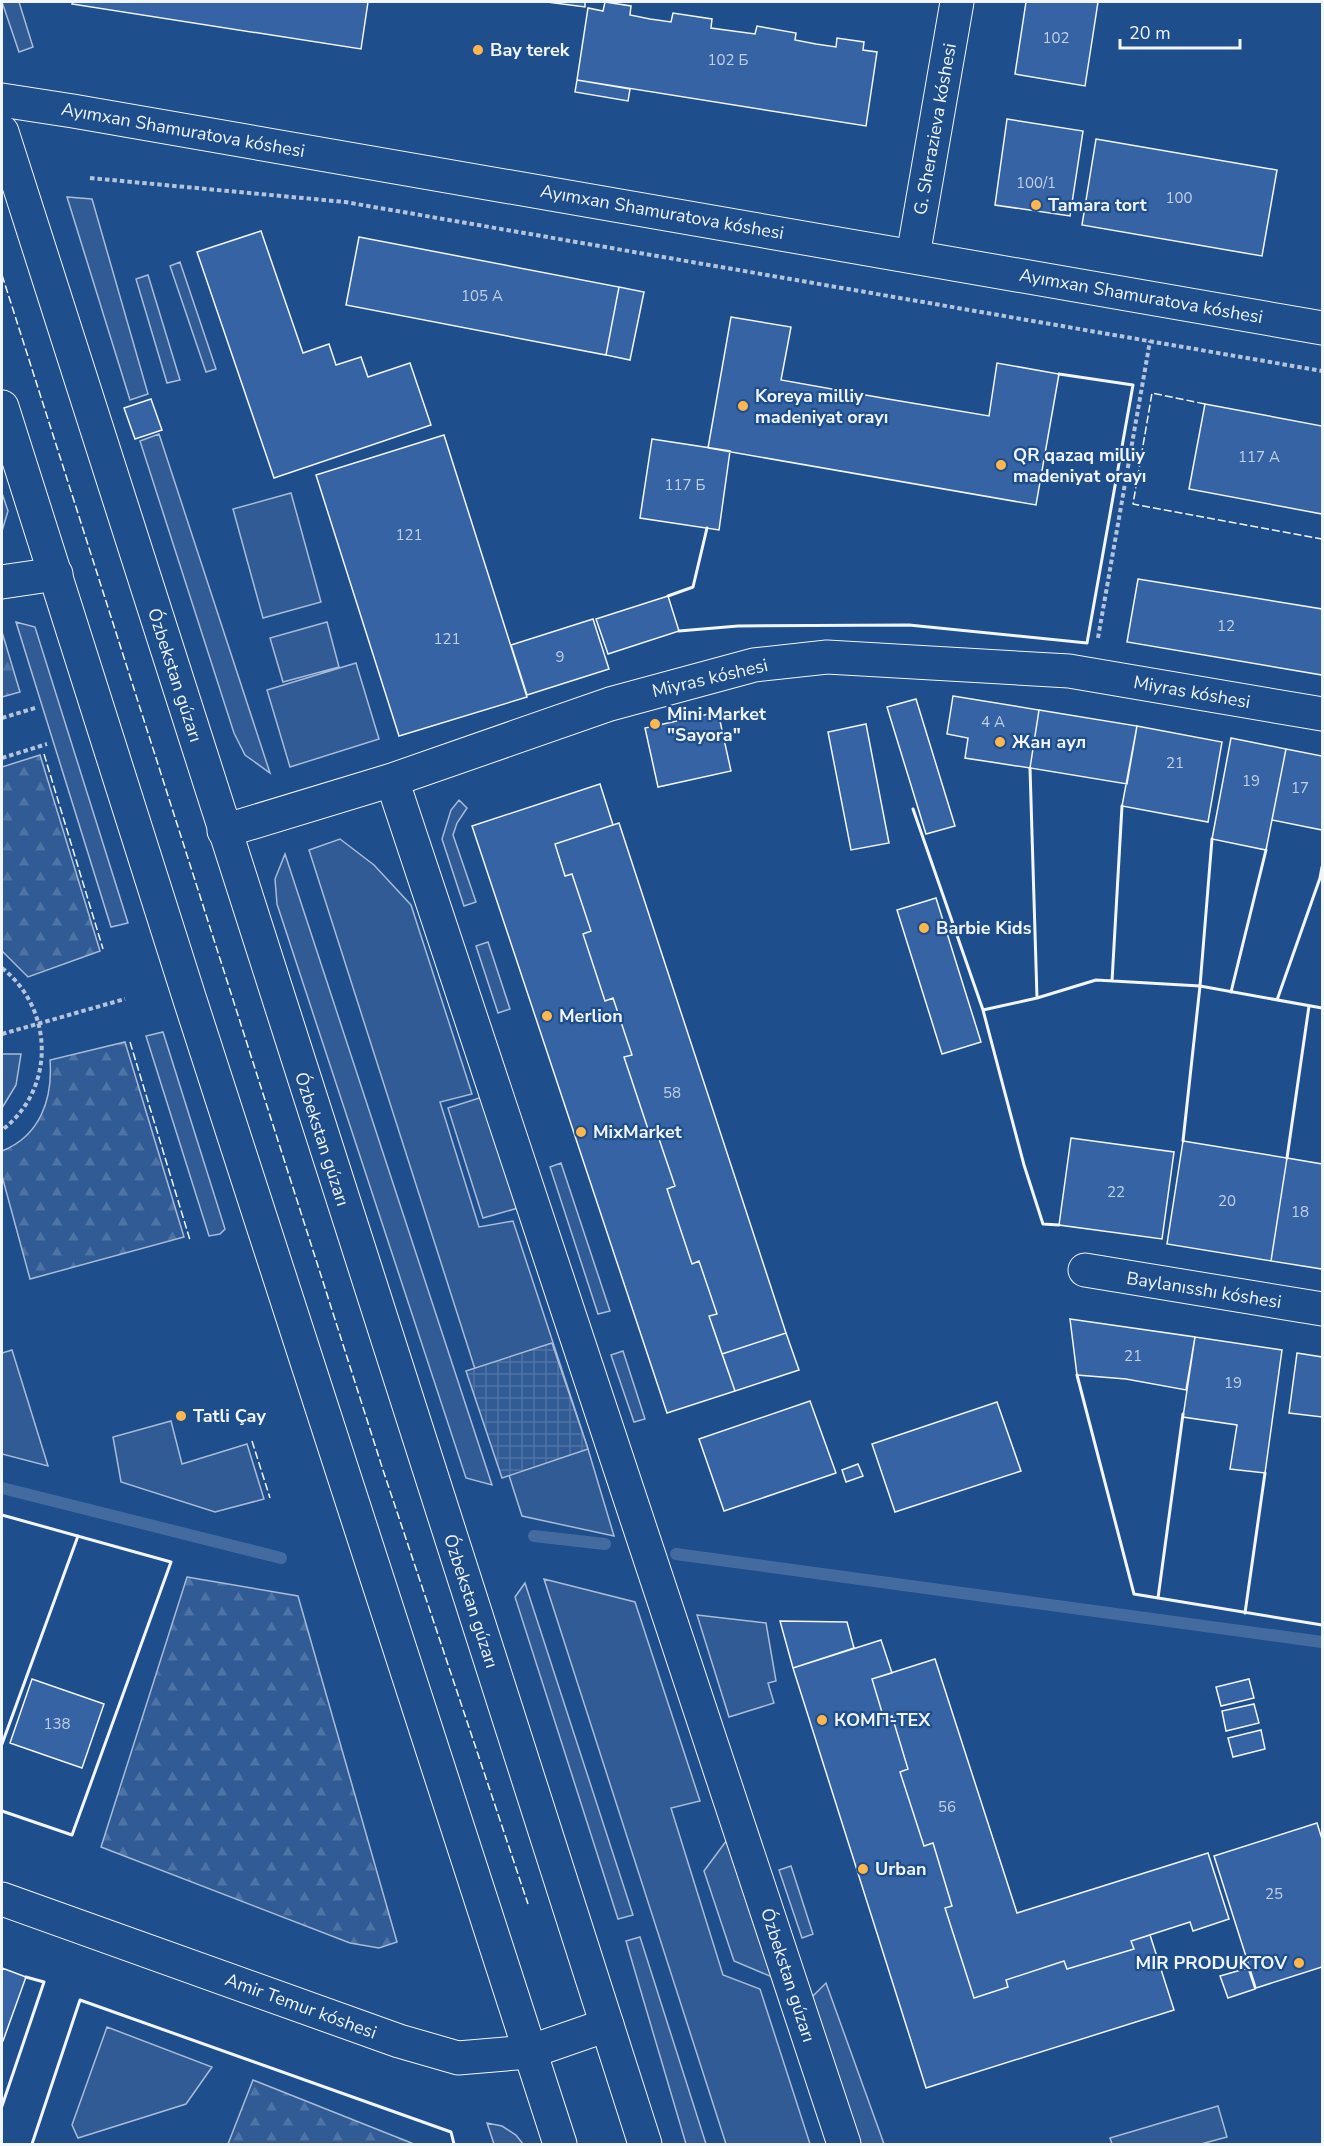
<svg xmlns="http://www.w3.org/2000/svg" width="1324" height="2146" font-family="'Nunito Sans',sans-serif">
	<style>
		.built { fill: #305b95; stroke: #a8bbd7; stroke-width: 1.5 }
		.forest { fill: url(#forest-firs); stroke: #a8bbd7; stroke-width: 1.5 }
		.plaza { fill: url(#plaza-grid); stroke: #a8bbd7; stroke-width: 1.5 }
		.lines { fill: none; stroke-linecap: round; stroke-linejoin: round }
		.stream { stroke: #446ba0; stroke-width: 12 }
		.building { fill: #3563a3; stroke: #f2f6ff; stroke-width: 1.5 }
		.minor-casing { stroke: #f2f6ff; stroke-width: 35 }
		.major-casing { stroke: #f2f6ff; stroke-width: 35 }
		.path { stroke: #b3c4dc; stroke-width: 4; stroke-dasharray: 4.5 3; stroke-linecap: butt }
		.minor { stroke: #1f4e8c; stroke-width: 33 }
		.major { stroke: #1f4e8c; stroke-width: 33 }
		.fence { stroke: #f2f6ff; stroke-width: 1.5; stroke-dasharray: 8 3; stroke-linecap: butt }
		.wall { stroke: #f2f6ff; stroke-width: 3 }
		.poi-dot { fill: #ffb74d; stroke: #1f4e8c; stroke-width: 2 }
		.labels { text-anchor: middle; stroke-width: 4.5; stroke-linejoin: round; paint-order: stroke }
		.number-label { font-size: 15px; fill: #c3d1e8 }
		.poi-label { font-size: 18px; font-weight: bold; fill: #f2f6ff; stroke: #1f4e8c; text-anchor: start }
		.street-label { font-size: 18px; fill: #f2f6ff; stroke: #1f4e8c }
	</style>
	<defs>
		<pattern id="forest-firs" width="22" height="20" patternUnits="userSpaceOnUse" patternTransform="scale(1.5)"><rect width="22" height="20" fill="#305b95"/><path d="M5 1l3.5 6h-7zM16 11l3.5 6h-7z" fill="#4e73a5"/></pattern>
		<pattern id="plaza-grid" width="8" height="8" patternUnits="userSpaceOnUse" patternTransform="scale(1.5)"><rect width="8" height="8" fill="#305b95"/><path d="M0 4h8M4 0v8" fill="none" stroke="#4e73a5"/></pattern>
	</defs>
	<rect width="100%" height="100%" fill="#1f4e8c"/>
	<!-- built -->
	<path class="built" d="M 2,2 L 19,2 L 33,47 L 19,52 Z
		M 67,197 L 92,199 L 148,394 L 130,400 Z
		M 180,262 L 216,369 L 206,372 L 170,266 Z
		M 148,275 L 180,380 L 167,383 L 136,279 Z
		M 159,434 L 270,773 L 245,755 L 234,733 L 140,441 Z
		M 2,493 L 8,511 L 2,531 Z
		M 291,493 L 321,602 L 263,618 L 233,509 Z
		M 16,622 L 35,627 L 128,923 L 111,927 Z
		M 327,622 L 339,667 L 283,682 L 270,638 Z
		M 356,663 L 379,739 L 290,767 L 267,690 Z
		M 459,800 L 467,808 L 457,823 L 453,835 L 476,902 L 464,906 L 442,839 L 451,810 Z
		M 340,839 L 374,865 L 411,905 L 472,1094 L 440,1102 L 479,1227 L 513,1221 L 588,1449 L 614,1536 L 522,1516 L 309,850 Z
		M 285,854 L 492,1485 L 466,1478 L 277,904 L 275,879 Z
		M 488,942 L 510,1009 L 498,1013 L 476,946 Z
		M 163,1032 L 225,1229 L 220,1234 L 209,1236 L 146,1036 Z
		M 2,1054 L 21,1054 L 16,1085 L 2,1108 Z
		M 495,1093 L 532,1204 L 483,1218 L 448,1108 Z
		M 561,1163 L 610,1311 L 598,1314 L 550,1167 Z
		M 12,1350 L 48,1466 L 2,1454 L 2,1353 Z
		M 623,1351 L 645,1419 L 634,1422 L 611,1355 Z
		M 171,1421 L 182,1464 L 247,1444 L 264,1499 L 215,1512 L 121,1482 L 113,1437 Z
		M 544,1579 L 635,1602 L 700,1801 L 671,1808 L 723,1975 L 760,1989 L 810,2144 L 726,2144 Z
		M 525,1583 L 633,1915 L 618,1919 L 515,1597 Z
		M 697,1615 L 766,1623 L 776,1681 L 768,1683 L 774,1703 L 729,1717 Z
		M 738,1825 L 791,1985 L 734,1961 L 704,1871 Z
		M 791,1866 L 813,1934 L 802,1938 L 779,1870 Z
		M 640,1937 L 706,2144 L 686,2144 L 626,1941 Z
		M 826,1983 L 884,2144 L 861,2144 L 810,1999 Z
		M 107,2027 L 212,2067 L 186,2104 L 78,2138 L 72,2125 Z
		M 1218,2106 L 1227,2137 L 1201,2144 L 1112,2144 L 1110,2138 Z
		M 487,2123 L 502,2126 L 516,2135 L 523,2144 L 494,2144 Z"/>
	<!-- forest -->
	<path class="forest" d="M 2,632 L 20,692 L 2,697 Z
		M 40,755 L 100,951 L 28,977 L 2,951 L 2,767 Z
		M 125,1042 L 184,1237 L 30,1279 L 2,1176 L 2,1151 C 40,1136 53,1099 50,1060 Z
		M 187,1577 L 298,1596 L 397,1942 L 379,1948 L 350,1943 L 101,1847 Z
		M 253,2080 L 414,2144 L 228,2144 Z"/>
	<!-- plaza -->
	<path class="plaza" d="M 552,1343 L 588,1449 L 502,1478 L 466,1371 Z"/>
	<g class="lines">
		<!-- stream -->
		<path class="stream" d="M 2,1488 L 281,1558
			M 534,1536 L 605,1544
			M 676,1554 L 1322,1642"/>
	</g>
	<!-- building -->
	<path class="building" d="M 73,2 L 368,2 L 361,49 L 72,4 Z
		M 547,2 L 585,2 L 585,7 Z
		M 605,2 L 631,6 L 630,15 L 650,19 L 671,22 L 673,13 L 712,19 L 711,28 L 755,34 L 757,26 L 796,33 L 795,40 L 816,44 L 836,47 L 837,38 L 864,42 L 863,50 L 877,52 L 866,126 L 577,80 L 588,8 L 603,11 Z
		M 1026,2 L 1098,2 L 1085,86 L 1015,74 Z
		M 577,80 L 630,89 L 628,101 L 575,92 Z
		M 1007,119 L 1083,131 L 1070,216 L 995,205 Z
		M 1096,139 L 1277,170 L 1262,256 L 1082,225 Z
		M 261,231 L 303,353 L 329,344 L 336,365 L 361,357 L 368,377 L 410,363 L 431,425 L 274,478 L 197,252 Z
		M 359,237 L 619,287 L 606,355 L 346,305 Z
		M 619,287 L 644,292 L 630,360 L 606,355 Z
		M 731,317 L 791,327 L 781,380 L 888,399 L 989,416 L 997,363 L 1059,374 L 1036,505 L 708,448 Z
		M 151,399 L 162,430 L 135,439 L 124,408 Z
		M 1205,404 L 1322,426 L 1322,514 L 1189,489 Z
		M 444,435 L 527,697 L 399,736 L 316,475 Z
		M 652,439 L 730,451 L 719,530 L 640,518 Z
		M 1138,579 L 1322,609 L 1322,675 L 1127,642 Z
		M 668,596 L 679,631 L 608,654 L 596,619 Z
		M 593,619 L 609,669 L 527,695 L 511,645 Z
		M 953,696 L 1039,710 L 1030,768 L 965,758 L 968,738 L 947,734 Z
		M 916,699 L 955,826 L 926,834 L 887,707 Z
		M 1039,710 L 1137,726 L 1127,784 L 1030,768 Z
		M 718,712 L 731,771 L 658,787 L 645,728 Z
		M 866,724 L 889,843 L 851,850 L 828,732 Z
		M 1137,726 L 1222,742 L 1208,822 L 1122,806 Z
		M 1231,738 L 1286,749 L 1266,850 L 1212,839 Z
		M 1286,749 L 1322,756 L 1322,830 L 1272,820 Z
		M 600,784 L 613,825 L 555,844 L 565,876 L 572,874 L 591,931 L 583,934 L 605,1001 L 613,998 L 632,1055 L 624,1057 L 649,1132 L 656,1130 L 675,1186 L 667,1189 L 692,1264 L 699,1261 L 717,1314 L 709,1316 L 735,1391 L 667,1413 L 472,826 Z
		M 619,823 L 786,1333 L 722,1354 L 709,1316 L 717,1314 L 699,1261 L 692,1264 L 667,1189 L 675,1186 L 656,1130 L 649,1132 L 624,1057 L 632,1055 L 613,998 L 605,1001 L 583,934 L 591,931 L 572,874 L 565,876 L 555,844 Z
		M 936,898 L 981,1042 L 942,1054 L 897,910 Z
		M 1071,1138 L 1174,1152 L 1162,1239 L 1059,1225 Z
		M 1183,1141 L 1287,1158 L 1271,1261 L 1167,1244 Z
		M 1287,1158 L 1322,1164 L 1322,1269 L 1271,1261 Z
		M 1070,1319 L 1195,1337 L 1186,1390 L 1126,1379 L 1077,1375 Z
		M 786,1333 L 799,1370 L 735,1391 L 722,1354 Z
		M 1195,1337 L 1282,1350 L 1265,1473 L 1230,1469 L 1237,1425 L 1183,1417 Z
		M 1297,1353 L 1322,1357 L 1322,1417 L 1289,1413 Z
		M 810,1401 L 836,1473 L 724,1511 L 699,1439 Z
		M 997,1402 L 1021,1471 L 895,1512 L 872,1444 Z
		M 858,1464 L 863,1476 L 846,1482 L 842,1470 Z
		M 780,1621 L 847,1622 L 854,1648 L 793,1668 Z
		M 881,1640 L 892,1673 L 872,1679 L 884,1719 L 892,1716 L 908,1769 L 900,1772 L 924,1846 L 933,1843 L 952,1906 L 945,1908 L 974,1998 L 1008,1987 L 1006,1980 L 1064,1961 L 1067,1969 L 1134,1949 L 1131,1941 L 1150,1935 L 1174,2010 L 926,2088 L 793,1668 Z
		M 935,1659 L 1017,1913 L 1208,1853 L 1229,1919 L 1193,1931 L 1190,1922 L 1131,1941 L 1134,1949 L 1067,1969 L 1064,1961 L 1006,1980 L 1008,1987 L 974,1998 L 945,1908 L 952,1906 L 933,1843 L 924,1846 L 900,1772 L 908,1769 L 892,1716 L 884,1719 L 872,1679 Z
		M 32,1679 L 104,1704 L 82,1768 L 10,1743 Z
		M 1249,1679 L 1254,1698 L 1221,1706 L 1216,1687 Z
		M 1254,1704 L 1259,1723 L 1226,1731 L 1222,1711 Z
		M 1261,1730 L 1265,1749 L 1233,1757 L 1228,1738 Z
		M 1317,1823 L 1322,1839 L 1322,1967 L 1256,1988 L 1214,1856 Z
		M 2,1968 L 26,1977 L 3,2041 L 2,2041 Z
		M 1248,1968 L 1255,1989 L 1228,1998 L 1220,1976 Z"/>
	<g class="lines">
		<!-- minor casing -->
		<g class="minor-casing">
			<path id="minor" d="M 2,100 L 73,111 L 1322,328
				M 913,256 L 957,2
				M 2,582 L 56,574
				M 392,780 L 844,2144
				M 224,831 L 392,780 L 610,704 L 754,665 L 827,657 L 1069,671 L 1322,714
				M 1085,1270 L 1322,1309
				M 2,1899 L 399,2041 L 458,2058 L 529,2052 L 607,2025"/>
		</g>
		<!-- major casing -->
		<g class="major-casing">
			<path id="major" d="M 2,132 L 645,2144
				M 2,407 L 190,1000 L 560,2144"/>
		</g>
		<!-- path -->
		<path class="path" d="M 90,178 L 345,202 L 1322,371
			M 1098,638 L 1150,341
			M 2,718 L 35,708
			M 2,758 L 47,744
			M 2,968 C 54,1009 56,1089 2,1130
			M 2,1034 L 125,999"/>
		<!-- minor -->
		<use href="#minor" class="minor"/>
		<!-- major -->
		<use href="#major" class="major"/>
		<!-- fence -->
		<path class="fence" d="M 2,275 L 383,1470 L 528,1904
			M 1205,404 L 1152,393 L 1133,504 L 1322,539
			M 44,754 L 103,949
			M 130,1042 L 190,1240
			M 252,1441 L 270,1498"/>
		<!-- wall -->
		<path class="wall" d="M 668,596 L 693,587 L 707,528
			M 679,631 L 738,626 L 909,625 L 1087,643 L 1133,385 L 1059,374
			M 1030,768 L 1037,998
			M 913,809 L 983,1010 L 1024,1165 L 1043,1224 L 1059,1225
			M 1112,981 L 1122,806
			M 1231,992 L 1266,850
			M 1277,1000 L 1320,878 L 1322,867
			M 983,1010 L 1037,998 L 1096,980 L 1200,986 L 1322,1008
			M 1183,1141 L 1200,986 L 1212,839
			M 1287,1158 L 1309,1006
			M 1077,1375 L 1134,1594 L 1322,1625
			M 2,1515 L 171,1562 L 72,1835 L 2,1811
			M 1158,1598 L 1183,1414
			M 1245,1613 L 1265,1473
			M 2,1744 L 78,1536
			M 2,2106 L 44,1982 L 26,1977
			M 32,2144 L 80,2000 L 451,2132 L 454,2144"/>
	</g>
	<!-- markers -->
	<g class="poi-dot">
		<circle cx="478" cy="50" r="6"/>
		<circle cx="1036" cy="205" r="6"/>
		<circle cx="743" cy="406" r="6"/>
		<circle cx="1001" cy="465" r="6"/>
		<circle cx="655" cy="724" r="6"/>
		<circle cx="1000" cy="742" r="6"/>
		<circle cx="924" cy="928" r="6"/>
		<circle cx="547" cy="1016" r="6"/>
		<circle cx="581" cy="1132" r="6"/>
		<circle cx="181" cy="1416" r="6"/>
		<circle cx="822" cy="1720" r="6"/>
		<circle cx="863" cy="1869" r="6"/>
		<circle cx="1299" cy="1963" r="6"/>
	</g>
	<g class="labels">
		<!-- number labels -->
		<g class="number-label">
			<text x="1056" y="43">102</text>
			<text x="728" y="65">102 Б</text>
			<text x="1036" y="188">100/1</text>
			<text x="1179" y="203">100</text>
			<text x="482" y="301">105 А</text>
			<text x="1259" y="462">117 А</text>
			<text x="685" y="490">117 Б</text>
			<text x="409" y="540">121</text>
			<text x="1226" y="631">12</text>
			<text x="447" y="644">121</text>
			<text x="560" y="662">9</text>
			<text x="993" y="727">4 А</text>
			<text x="1175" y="768">21</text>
			<text x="1251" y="786">19</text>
			<text x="1300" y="793">17</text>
			<text x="672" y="1098">58</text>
			<text x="1116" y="1197">22</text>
			<text x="1227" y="1206">20</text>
			<text x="1300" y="1217">18</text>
			<text x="1133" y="1361">21</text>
			<text x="1233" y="1388">19</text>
			<text x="57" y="1729">138</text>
			<text x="947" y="1812">56</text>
			<text x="1274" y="1899">25</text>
		</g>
		<!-- poi labels -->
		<g class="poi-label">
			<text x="490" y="56">Bay terek</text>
			<text x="1048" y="211">Tamara tort</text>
			<text x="755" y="402">Koreya milliy<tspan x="755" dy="21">madeniyat orayı</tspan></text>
			<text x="1013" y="461">QR qazaq milliy<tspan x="1013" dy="21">madeniyat orayı</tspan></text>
			<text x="667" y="720">Mini Market<tspan x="667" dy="21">"Sayora"</tspan></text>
			<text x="1012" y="748">Жан аул</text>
			<text x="936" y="934">Barbie Kids</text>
			<text x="559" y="1022">Merlion</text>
			<text x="593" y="1138">MixMarket</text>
			<text x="193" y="1422">Tatli Çay</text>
			<text x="834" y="1726">КОМП-ТЕХ</text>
			<text x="875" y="1875">Urban</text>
			<text x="1287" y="1969" text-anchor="end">MIR PRODUKTOV</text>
		</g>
		<!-- street labels -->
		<g class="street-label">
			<text transform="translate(935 129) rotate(-80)" y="6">G. Sherazieva kóshesi</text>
			<text transform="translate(183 130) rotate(10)" y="6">Ayımxan Shamuratova kóshesi</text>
			<text transform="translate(662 212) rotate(10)" y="6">Ayımxan Shamuratova kóshesi</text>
			<text transform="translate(1141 296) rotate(10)" y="6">Ayımxan Shamuratova kóshesi</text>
			<text transform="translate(175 675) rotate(72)" y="6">Ózbekstan gúzarı</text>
			<text transform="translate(710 678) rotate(-13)" y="6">Miyras kóshesi</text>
			<text transform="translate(1192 692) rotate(10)" y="6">Miyras kóshesi</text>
			<text transform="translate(322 1139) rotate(72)" y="6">Ózbekstan gúzarı</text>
			<text transform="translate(1204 1290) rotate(9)" y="6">Baylanısshı kóshesi</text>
			<text transform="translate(471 1601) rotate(72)" y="6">Ózbekstan gúzarı</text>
			<text transform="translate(788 1975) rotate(72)" y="6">Ózbekstan gúzarı</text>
			<text transform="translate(301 2006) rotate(20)" y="6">Amir Temur kóshesi</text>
		</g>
	</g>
	<!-- border -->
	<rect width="1324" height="2146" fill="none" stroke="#f2f6ff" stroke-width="6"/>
	<!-- scale -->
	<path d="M1120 39v9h120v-9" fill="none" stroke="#f2f6ff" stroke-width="3"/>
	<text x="1129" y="39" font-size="18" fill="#f2f6ff" stroke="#1f4e8c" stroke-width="4.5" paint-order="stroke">20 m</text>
</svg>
